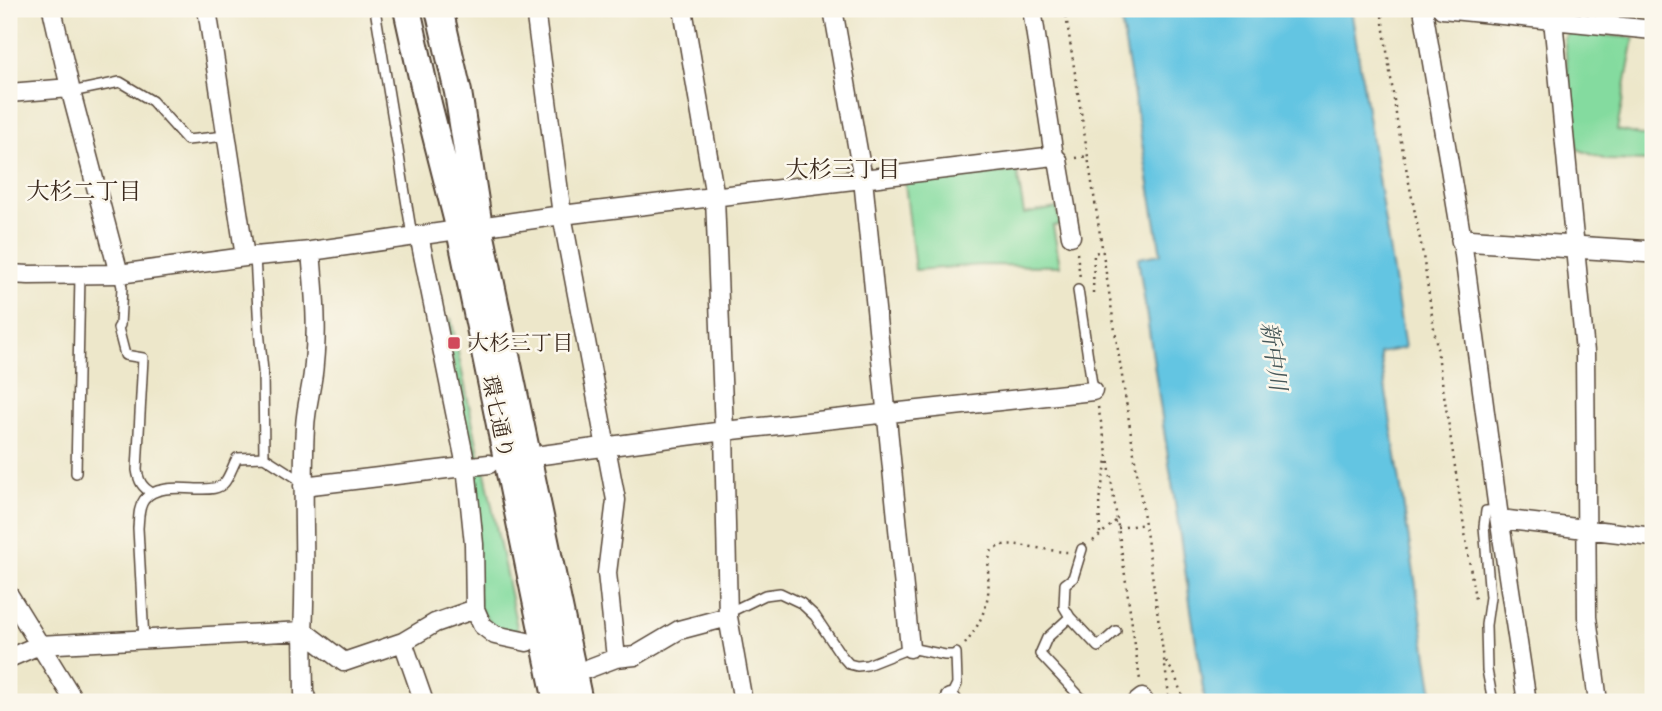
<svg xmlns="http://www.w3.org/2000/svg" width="1662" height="711" font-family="'Old Standard TT','Noto Serif JP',serif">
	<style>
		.green { fill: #84db9f; stroke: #60825e; stroke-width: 2 }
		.water { fill: #64c5e2; stroke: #507880; stroke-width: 2 }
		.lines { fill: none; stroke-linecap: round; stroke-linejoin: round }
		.service-casing { stroke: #564638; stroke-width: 12 }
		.minor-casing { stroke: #564638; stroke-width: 21 }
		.tertiary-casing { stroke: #564638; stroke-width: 24 }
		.primary-casing { stroke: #564638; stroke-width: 30 }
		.path { stroke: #564638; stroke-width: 2.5; stroke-dasharray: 2 5; stroke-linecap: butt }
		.service { stroke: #fff; stroke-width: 9 }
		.minor { stroke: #fff; stroke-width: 18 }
		.tertiary { stroke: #fff; stroke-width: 21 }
		.primary { stroke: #fff; stroke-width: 26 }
		.poi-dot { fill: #d1495b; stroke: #fbf7ec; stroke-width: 2.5 }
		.labels { text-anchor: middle; stroke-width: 5; stroke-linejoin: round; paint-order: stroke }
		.poi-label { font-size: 21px; fill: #3b2a1e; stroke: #fbf7ec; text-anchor: start }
		.street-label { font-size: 21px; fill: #3b2a1e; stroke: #fbf7ec }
		.neighbourhood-label { font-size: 23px; fill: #3b2a1e; stroke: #fbf7ec }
		.water-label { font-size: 23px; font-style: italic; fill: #475859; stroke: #fbf7ec }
	</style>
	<rect width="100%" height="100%" fill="#fbf7ec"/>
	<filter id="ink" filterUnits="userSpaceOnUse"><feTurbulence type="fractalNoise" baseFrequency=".0143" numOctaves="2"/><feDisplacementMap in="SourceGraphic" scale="14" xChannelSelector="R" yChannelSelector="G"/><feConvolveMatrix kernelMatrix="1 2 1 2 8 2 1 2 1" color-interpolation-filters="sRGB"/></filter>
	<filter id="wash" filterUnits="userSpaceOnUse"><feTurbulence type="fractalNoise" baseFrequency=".00686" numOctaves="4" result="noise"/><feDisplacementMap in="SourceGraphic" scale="28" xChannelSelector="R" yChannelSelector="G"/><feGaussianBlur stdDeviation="1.57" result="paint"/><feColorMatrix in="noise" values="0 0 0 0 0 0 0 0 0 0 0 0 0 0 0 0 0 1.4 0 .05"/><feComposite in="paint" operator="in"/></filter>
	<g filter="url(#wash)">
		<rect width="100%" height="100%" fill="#ede7ca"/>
		<!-- green -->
		<path class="green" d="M 1569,32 L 1634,38 L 1617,130 L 1653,138 L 1653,161 L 1606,160 L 1577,149 L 1564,38 Z
			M 1017,171 L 1024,214 L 1057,208 L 1060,225 L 1053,226 L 1060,266 L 982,265 L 915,270 L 905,183 Z
			M 451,319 L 481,463 L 468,463 L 447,322 Z
			M 484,468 L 519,637 C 495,631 492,627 479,607 L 469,469 Z"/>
		<!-- water -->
		<path class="water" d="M 1119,9 L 1351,9 L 1405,348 L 1380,353 L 1434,702 L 1205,702 L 1138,258 L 1161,254 Z"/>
	</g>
	<g filter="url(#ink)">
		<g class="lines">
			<!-- service casing -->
			<g class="service-casing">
				<path id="service" d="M 375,9 L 412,236
					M 71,92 L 120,82 L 152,101 L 187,140 L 226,136
					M 119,274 L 122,287 L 120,325 L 118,328 L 125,355 L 143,358 L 137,470 C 139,482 142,487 152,493
					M 1078,290 L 1093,391
					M 264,457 L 303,482
					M 76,473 L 80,275
					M 1082,549 L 1073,578 L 1065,584 L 1064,607 L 1070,617 L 1098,647 L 1116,631
					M 728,613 L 765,595 L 780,593 L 801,603 L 815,616 L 841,655 L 849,664 L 857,666 L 867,665 L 910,648 L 945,655 L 953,655
					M 1070,617 L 1047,638 L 1040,654 L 1085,702
					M 144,640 L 138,528 C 139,518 138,508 144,500 C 155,484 186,489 203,489 C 209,489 219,489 224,483 C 229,478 233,465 237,458 L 264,457 L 263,371 L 259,330 L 255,256
					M 950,698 L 957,684 L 956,653
					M 1493,702 L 1487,670 L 1486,625 L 1490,597 L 1484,526 L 1486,511 L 1498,510"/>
			</g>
			<!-- minor casing -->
			<g class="minor-casing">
				<path id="minor" d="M 52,9 L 71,92 L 119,274
					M 207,9 L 245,257
					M 535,9 L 562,215 L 616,500 L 607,573 L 616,658
					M 683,9 L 715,197 L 724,431 L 728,617 L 743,702
					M 833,9 L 863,179 L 910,648
					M 1032,9 L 1054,156 L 1058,160 L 1071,236
					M 1423,9 L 1462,240 L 1498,510 L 1527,702
					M 1442,9 L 1653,30
					M 1552,9 L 1585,352 L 1587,617 L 1598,702
					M 9,93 L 70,88
					M 419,235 L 466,466 L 474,544 L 475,609 L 482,625 L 495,635 L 527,642
					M 9,274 L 29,275 L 119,274 L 245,257 L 311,251 L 562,215 L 1054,156
					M 542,455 L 724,431 L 1093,391
					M 303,486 L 489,464
					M 1500,519 L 1653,537
					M 9,595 L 75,702
					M 403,642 L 424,702
					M 9,658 L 39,645 L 303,631 C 307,563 301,495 305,427 C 306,405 313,384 314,363 C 318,326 314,288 311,251
					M 587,669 L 616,658 L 635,656 L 679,630 L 728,617
					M 950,698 L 953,702
					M 308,702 L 304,693 L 303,631 L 344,662 L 403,642 L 435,623 L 475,609
					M 1137,702 L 1142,698"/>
			</g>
			<!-- tertiary casing -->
			<g class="tertiary-casing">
				<path id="tertiary" d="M 1462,240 L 1653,252"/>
			</g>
			<!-- primary casing -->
			<g class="primary-casing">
				<path id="primary" d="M 407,9 L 428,104 L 460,230 L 557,702
					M 439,9 L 458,92 L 479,227 L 579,702"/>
			</g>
			<!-- path -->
			<path class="path" d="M 1065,9 L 1145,524 L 1170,702
				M 1381,9 L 1397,121 L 1422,249 L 1475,599
				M 1076,158 L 1088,156
				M 1077,253 L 1080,278
				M 1093,293 L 1094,253 L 1103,251
				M 1098,407 L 1108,457 L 1140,680
				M 1118,528 L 1145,524
				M 1100,533 L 1099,500 L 1107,460
				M 1093,541 L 1117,520
				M 965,644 C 976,631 986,611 988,594 C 990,577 985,567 992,550 C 996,548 999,546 1003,545 C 1017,542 1051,552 1068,552
				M 1166,662 L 1175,675 L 1184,702"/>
			<!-- service -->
			<use href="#service" class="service"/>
			<!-- minor -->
			<use href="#minor" class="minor"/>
			<!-- tertiary -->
			<use href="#tertiary" class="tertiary"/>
			<!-- primary -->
			<use href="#primary" class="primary"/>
		</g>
	</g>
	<!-- markers -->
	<rect class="poi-dot" x="447" y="336" width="14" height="14" rx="3.5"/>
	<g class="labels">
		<!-- poi labels -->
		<g class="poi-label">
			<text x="468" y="350">大杉三丁目</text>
		</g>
		<!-- street labels -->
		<g class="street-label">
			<text transform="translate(498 417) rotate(78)" y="7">環七通り</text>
		</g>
		<!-- neighbourhood labels -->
		<g class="neighbourhood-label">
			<text x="843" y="177">大杉三丁目</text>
			<text x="84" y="199">大杉二丁目</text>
		</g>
		<!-- water labels -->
		<g class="water-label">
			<text transform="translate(1274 356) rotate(82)" y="8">新中川</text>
		</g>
	</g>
	<!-- margin -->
	<rect width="1662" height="711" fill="none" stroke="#fbf7ec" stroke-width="35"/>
</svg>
